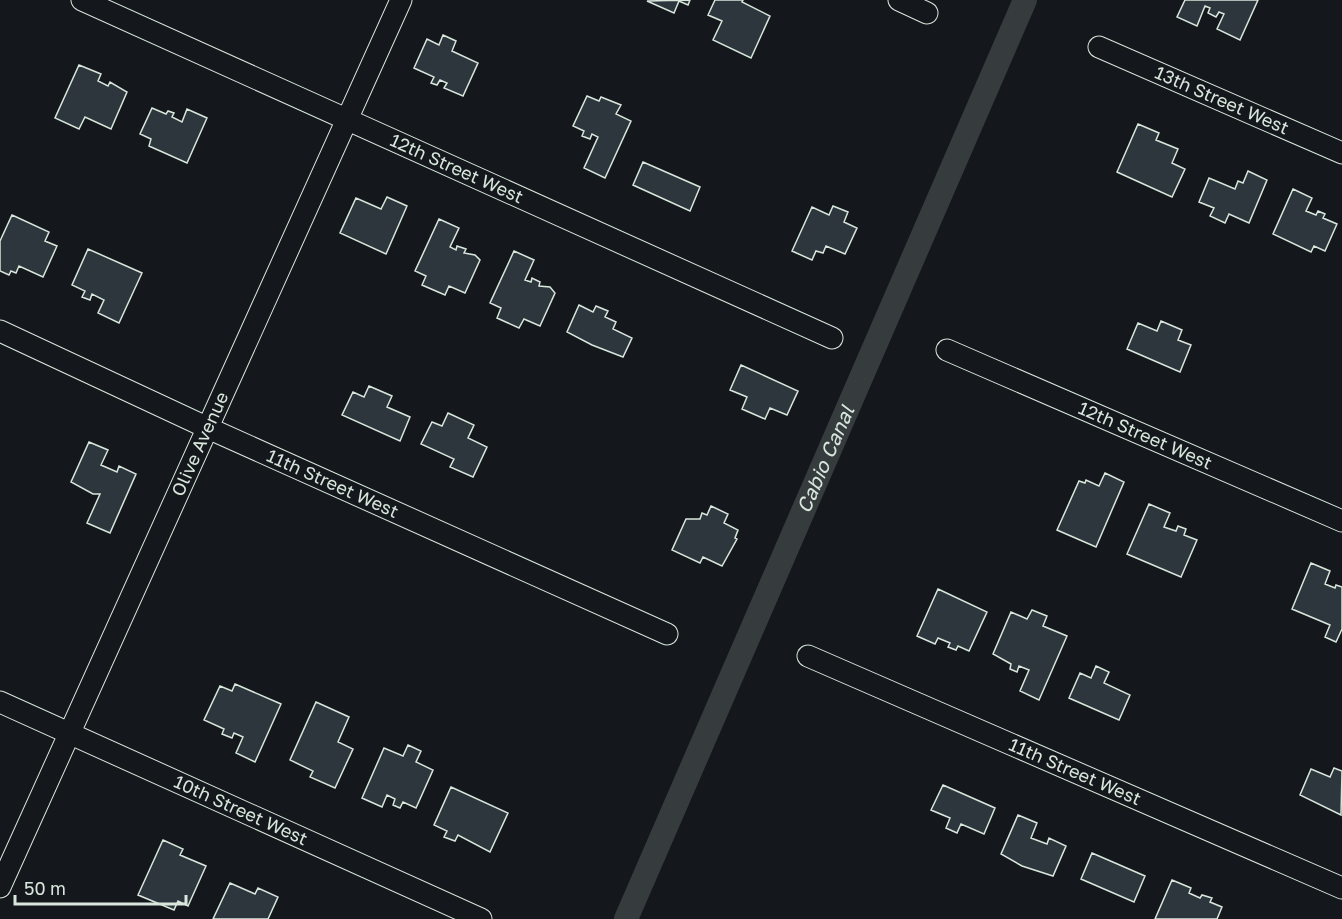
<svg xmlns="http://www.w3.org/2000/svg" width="1342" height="919" font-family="'Golos Text',sans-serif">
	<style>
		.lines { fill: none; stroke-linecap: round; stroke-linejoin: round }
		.canal { stroke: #363b3e; stroke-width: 24 }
		.building { fill: #2c363c; stroke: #d8e6dc; stroke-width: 1.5 }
		.street-casing { stroke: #d8e6dc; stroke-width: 23 }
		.street { stroke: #14181c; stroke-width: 21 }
		.labels { text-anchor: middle; stroke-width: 4.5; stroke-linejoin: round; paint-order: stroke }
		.street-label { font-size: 18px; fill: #d8e6dc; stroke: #14181c }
		.water-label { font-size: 20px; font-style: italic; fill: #d8e6dc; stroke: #14181c }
	</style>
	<rect width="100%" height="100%" fill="#14181c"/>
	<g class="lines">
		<!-- canal -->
		<path class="canal" id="s1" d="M 626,919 L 1025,0"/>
	</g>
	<!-- building -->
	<path class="building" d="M 690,0 L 688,5 L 679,1 L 674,13 L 647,1 Z
		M 715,0 L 743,0 L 742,2 L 770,16 L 751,58 L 713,40 L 722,21 L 708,15 Z
		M 1185,0 L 1258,0 L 1240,40 L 1217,29 L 1224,14 L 1219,12 L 1216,17 L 1208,13 L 1210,8 L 1205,6 L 1197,26 L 1177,17 Z
		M 443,35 L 456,41 L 452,51 L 478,63 L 463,96 L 444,88 L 447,83 L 440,80 L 437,85 L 431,83 L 434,77 L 414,68 L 427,39 L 439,45 Z
		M 79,65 L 101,74 L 98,81 L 108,86 L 110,82 L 127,92 L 111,129 L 85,117 L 79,129 L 55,118 Z
		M 587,96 L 599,101 L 601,97 L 621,105 L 616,114 L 631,121 L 605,178 L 584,168 L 598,137 L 592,134 L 590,139 L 582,136 L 584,131 L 573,126 Z
		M 152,108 L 166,114 L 168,111 L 174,113 L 172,117 L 182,122 L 187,109 L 207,118 L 187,163 L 149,146 L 151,139 L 140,134 Z
		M 1138,124 L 1159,133 L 1156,140 L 1178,149 L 1172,163 L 1185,169 L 1172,197 L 1117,172 Z
		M 643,162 L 700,187 L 690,211 L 633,185 Z
		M 1248,171 L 1267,180 L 1249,223 L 1229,214 L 1225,223 L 1210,216 L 1214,208 L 1199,202 L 1209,178 L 1235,189 L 1238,181 L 1243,183 Z
		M 1293,189 L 1312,198 L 1306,211 L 1316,215 L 1318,211 L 1325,214 L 1323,218 L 1337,224 L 1325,251 L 1314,246 L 1311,252 L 1273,234 Z
		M 387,197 L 407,206 L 386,254 L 340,233 L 356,198 L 381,209 Z
		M 833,206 L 848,212 L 844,222 L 857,228 L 845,254 L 826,246 L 823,253 L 816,251 L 812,260 L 792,251 L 812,207 L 829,215 Z
		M 12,215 L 49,232 L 45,241 L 57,246 L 43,277 L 19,266 L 16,273 L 11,271 L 9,275 L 0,271 L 0,241 Z
		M 439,219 L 459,228 L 450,247 L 456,250 L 457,246 L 466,249 L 464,253 L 475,255 L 480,260 L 465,293 L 449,286 L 445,295 L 422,285 L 426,276 L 415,271 Z
		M 88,249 L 142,273 L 119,323 L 98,313 L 104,300 L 92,294 L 90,300 L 82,297 L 85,291 L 72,285 Z
		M 514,251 L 534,260 L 525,280 L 531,282 L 532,278 L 540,282 L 539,286 L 550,287 L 555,293 L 540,326 L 524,319 L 519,328 L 497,318 L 501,308 L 490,303 Z
		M 579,305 L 593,312 L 596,306 L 608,311 L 605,317 L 616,322 L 613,329 L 632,338 L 623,357 L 592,345 L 567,332 Z
		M 1161,321 L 1182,330 L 1178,340 L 1191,345 L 1180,372 L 1127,349 L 1138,323 L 1157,331 Z
		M 741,365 L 798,391 L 787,415 L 770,408 L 765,419 L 742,409 L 747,397 L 730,390 Z
		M 369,386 L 392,396 L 387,407 L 410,417 L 400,441 L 342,415 L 353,392 L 364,397 Z
		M 448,413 L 474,425 L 468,438 L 487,447 L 473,477 L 450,467 L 454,459 L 421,444 L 432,422 L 442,426 Z
		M 89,442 L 108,450 L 101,465 L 117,472 L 119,466 L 136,474 L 110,533 L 87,523 L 100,494 L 93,494 L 71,482 Z
		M 1105,473 L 1124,482 L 1096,547 L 1057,530 L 1079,481 L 1085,483 L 1086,480 L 1099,486 Z
		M 1149,504 L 1170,513 L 1164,527 L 1176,531 L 1178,526 L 1186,529 L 1184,535 L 1197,540 L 1181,577 L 1127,554 Z
		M 711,506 L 728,514 L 724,523 L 738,530 L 735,538 L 737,539 L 722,566 L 703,557 L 700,563 L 672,550 L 686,519 L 700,519 L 702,513 L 707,515 Z
		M 1311,563 L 1330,571 L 1325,584 L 1335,588 L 1336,585 L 1342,587 L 1342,629 L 1336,642 L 1325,637 L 1330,625 L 1292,609 Z
		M 938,589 L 987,612 L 969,651 L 958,646 L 956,650 L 948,647 L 950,643 L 938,638 L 935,644 L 917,636 Z
		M 1032,610 L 1047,616 L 1043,626 L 1067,636 L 1039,700 L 1020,691 L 1029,670 L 1019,666 L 1017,672 L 1010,669 L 1011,664 L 993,654 L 1011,612 L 1027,619 Z
		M 1096,666 L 1109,672 L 1104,683 L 1130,695 L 1119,720 L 1069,698 L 1080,673 L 1091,678 Z
		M 235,684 L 281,704 L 255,762 L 236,753 L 243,737 L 234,733 L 232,738 L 222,734 L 224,729 L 204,720 L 220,686 L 232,691 Z
		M 316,702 L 349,717 L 338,742 L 353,749 L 335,788 L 310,777 L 313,771 L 290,760 Z
		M 408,745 L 421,751 L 416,762 L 433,770 L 416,808 L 403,802 L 400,808 L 393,805 L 395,799 L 387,795 L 382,807 L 362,798 L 384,748 L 403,756 Z
		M 1334,768 L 1342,771 L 1341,815 L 1300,795 L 1311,769 L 1330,777 Z
		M 943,785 L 995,808 L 984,834 L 961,824 L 957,833 L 946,828 L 950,818 L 931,810 Z
		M 451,787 L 508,813 L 490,852 L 458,835 L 455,841 L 444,837 L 447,831 L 434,825 Z
		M 1018,815 L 1037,823 L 1031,838 L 1047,844 L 1049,838 L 1066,846 L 1053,876 L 1022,866 L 1001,854 Z
		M 163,840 L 183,849 L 180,855 L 206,866 L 188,906 L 178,901 L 174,910 L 138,895 Z
		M 1092,853 L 1145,876 L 1134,902 L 1081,879 Z
		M 1172,880 L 1191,888 L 1189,893 L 1200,898 L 1202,895 L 1212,898 L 1210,902 L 1222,907 L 1217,919 L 1155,919 Z
		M 230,883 L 255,894 L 258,888 L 278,897 L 268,919 L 213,919 Z"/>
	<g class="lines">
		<!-- street casing -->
		<g class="street-casing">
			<g id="street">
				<path id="s2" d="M 82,0 L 832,338"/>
				<path d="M 899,0 L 927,13"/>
				<path id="s3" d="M 1099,47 L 1342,153"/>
				<path id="s4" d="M 0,331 L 208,428 L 667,634"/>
				<path id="s5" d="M 947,350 L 1342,521"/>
				<path id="s6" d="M 808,656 L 1342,888"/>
				<path id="s7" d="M 0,702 L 481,919"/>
				<path id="s8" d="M 0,887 L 401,0"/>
			</g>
		</g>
		<!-- street -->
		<use href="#street" class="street"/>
	</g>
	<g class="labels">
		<!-- street labels -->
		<g class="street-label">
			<text dy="6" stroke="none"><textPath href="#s3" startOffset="134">13th Street West</textPath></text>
			<text dy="6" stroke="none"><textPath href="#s2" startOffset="411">12th Street West</textPath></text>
			<text dy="6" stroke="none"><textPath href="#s5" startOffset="216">12th Street West</textPath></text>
			<text dy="6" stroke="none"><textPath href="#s8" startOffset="486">Olive Avenue</textPath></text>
			<text dy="6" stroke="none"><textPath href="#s4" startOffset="366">11th Street West</textPath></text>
			<text dy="6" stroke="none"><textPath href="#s6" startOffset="291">11th Street West</textPath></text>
			<text dy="6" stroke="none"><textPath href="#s7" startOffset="264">10th Street West</textPath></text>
		</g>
		<!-- water labels -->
		<g class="water-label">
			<text dy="7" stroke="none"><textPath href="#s1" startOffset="501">Cabio Canal</textPath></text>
		</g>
	</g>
	<!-- scale -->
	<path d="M15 895v9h171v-9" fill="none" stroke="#d8e6dc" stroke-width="3"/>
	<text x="24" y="895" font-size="18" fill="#d8e6dc" stroke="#14181c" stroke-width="4.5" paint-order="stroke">50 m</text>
</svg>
